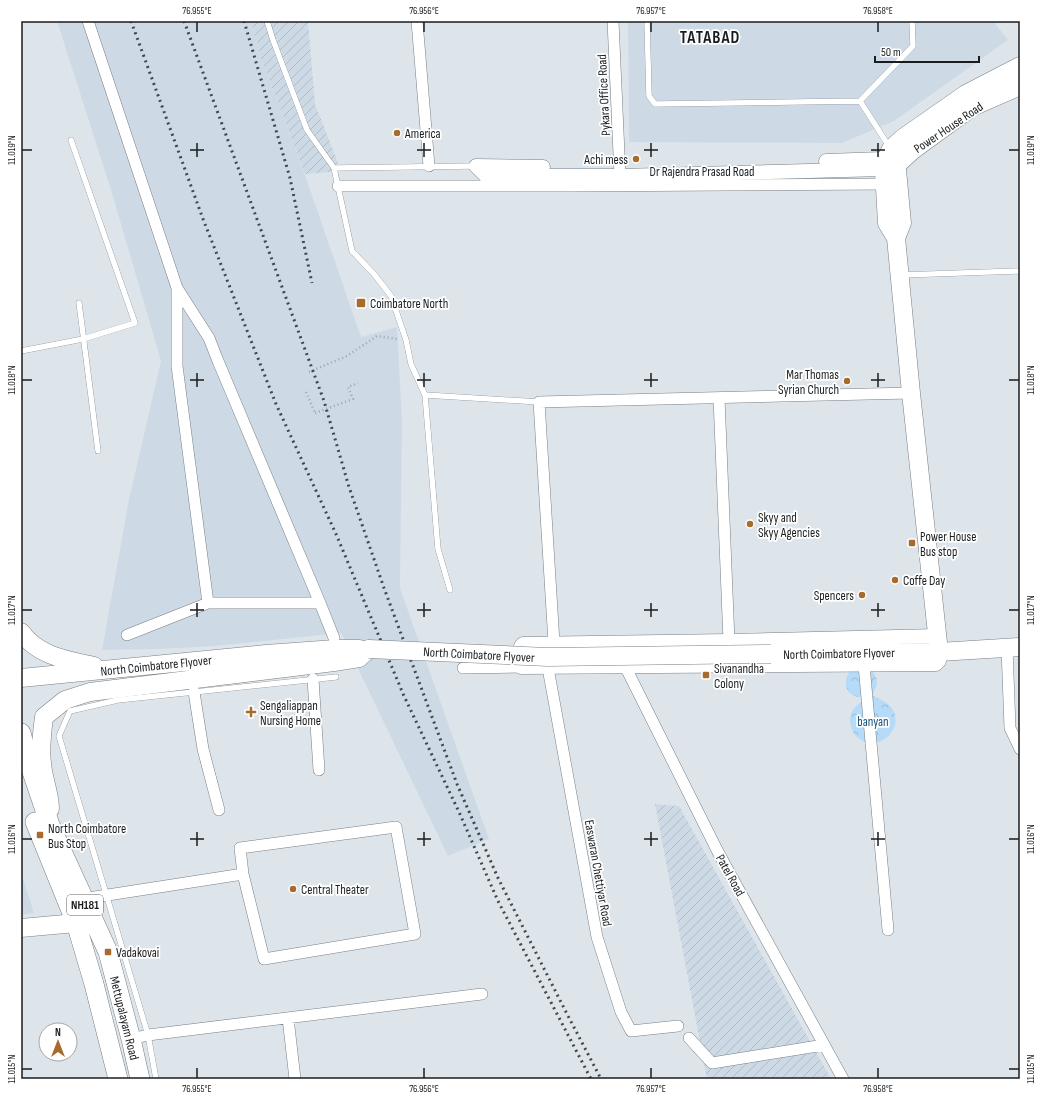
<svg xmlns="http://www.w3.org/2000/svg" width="1041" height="1100" font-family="'Sofia Sans Condensed',sans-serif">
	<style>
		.built { fill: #cddae6 }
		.industrial { fill: url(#industrial-furrows) }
		.forest { fill: url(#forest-crowns) }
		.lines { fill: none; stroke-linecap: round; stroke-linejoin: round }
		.service-casing { stroke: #787f85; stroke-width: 6 }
		.minor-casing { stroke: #787f85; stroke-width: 12 }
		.tertiary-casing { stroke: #787f85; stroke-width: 15 }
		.primary-casing { stroke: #787f85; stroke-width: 19 }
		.trunk-casing { stroke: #787f85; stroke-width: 20 }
		.path { stroke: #9fa5aa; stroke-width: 2.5; stroke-dasharray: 1 3; stroke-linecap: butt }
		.service { stroke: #fff; stroke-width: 5.5 }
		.minor { stroke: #fff; stroke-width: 11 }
		.tertiary { stroke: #fff; stroke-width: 14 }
		.primary { stroke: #fff; stroke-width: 18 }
		.trunk { stroke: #fff; stroke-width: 19 }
		.rail { stroke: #44484b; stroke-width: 3; stroke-dasharray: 2 4; stroke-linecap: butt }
		.primary-bridge-casing { stroke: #787f85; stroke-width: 19; stroke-linecap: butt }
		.path-bridge { stroke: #9fa5aa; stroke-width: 2.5; stroke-dasharray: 1 3; stroke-linecap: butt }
		.primary-bridge { stroke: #fff; stroke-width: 18 }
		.ticks { fill: none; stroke: #1a1d1f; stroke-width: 1.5 }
		.poi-dot { fill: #a76b2e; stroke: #fff; stroke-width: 1.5 }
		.labels { text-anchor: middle; stroke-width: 3.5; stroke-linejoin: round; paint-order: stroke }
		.shield { fill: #fff; stroke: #5f6162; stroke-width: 1 }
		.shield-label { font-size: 12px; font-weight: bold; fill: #1a1d1f }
		.street-label { font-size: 13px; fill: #1a1d1f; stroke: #fff }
		.poi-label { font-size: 13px; fill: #1a1d1f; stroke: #fff; text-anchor: start }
		.park-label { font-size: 13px; fill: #13517a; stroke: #fff }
		.district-label { font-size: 17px; font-weight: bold; letter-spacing: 1px; fill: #1a1d1f; stroke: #fff }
		.neatline { fill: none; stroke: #1a1d1f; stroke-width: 1.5 }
		.ticks-label { font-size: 10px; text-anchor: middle; fill: #1a1d1f }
	</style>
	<defs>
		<pattern id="industrial-furrows" width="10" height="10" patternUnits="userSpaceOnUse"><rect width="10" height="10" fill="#cddae6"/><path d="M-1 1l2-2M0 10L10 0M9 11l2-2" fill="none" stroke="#afbbc5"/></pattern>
		<pattern id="forest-crowns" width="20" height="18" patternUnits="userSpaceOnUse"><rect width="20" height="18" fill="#b5dbf9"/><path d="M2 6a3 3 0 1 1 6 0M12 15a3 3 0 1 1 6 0" fill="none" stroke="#9bbcd5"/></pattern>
	</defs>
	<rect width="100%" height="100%" fill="#dde5eb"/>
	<!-- built -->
	<path class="built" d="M 57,21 L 251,21 L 261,58 L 305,175 L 361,337 L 397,327 L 402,422 L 400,588 L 489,839 L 448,856 L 341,633 L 216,646 L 160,649 L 102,650 L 129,499 L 161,361 L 111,190 Z
		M 628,21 L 993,21 L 1008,40 L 894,121 L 842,143 L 629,142 Z
		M 21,873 L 34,913 L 21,915 Z"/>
	<!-- industrial -->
	<path class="industrial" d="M 251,21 L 308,21 L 315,104 L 338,163 L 330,172 L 305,174 L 261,58 Z
		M 655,804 L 679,806 L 831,1079 L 707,1079 Z"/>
	<!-- forest -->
	<path class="forest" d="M 870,669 C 879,677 879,686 871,695 C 877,698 883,700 888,704 C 910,723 880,757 857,737 C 853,733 850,727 850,720 C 850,710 857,704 866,699 L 866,697 C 849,700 840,685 850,671 Z"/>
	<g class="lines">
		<!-- service casing -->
		<g class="service-casing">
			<path id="service" d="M 267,21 L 273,40 L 307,130 L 334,168 L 475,166
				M 647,21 L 649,96 L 655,104 L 860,101 L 913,46 L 912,21
				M 860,101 L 890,148
				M 334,168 L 352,251 L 374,274 L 391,296 L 406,340 L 411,364 L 425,395
				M 902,275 L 1020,271
				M 79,303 L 98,451
				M 21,351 L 83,339 L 135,323 L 71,140
				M 450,590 L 438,549 L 425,395 L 539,402
				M 156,1079 L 148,1035 L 59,736 L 70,711 L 118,700 L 336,677"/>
		</g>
		<!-- minor casing -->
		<g class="minor-casing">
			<path id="minor" d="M 88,21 L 177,288 L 209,338 L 218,361 L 320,603 L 334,638
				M 417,21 L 429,166
				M 613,21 L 620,176
				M 338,186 L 571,186 L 890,184
				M 719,398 L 729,641
				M 208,603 L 320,603
				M 127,635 L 208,603 L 177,366 L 177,289
				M 554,643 L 539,402 L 911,393
				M 1007,648 L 1010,728 L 1020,749
				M 864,665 L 888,930
				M 463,668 L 521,667
				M 548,668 L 597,937 L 621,1012 L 631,1031 L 678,1026
				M 626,668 L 718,852 L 843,1079
				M 313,679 L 319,770
				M 194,692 L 203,749 L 219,810
				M 396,827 L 415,934 L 264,959 L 243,874 L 240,848 Z
				M 82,899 L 243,874
				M 288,1018 L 295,1079
				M 689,1038 L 712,1063 L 824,1045
				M 131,1039 L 148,1035 L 482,994"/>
		</g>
		<!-- tertiary casing -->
		<g class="tertiary-casing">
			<path id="tertiary" d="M 826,161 L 883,159
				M 476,166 L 486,176 L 620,176 L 883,169
				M 476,166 L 543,167
				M 938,636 L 729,641 L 523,644 L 521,646 L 521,667 L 936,664 L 939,661 L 939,652"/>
		</g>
		<!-- primary casing -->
		<g class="primary-casing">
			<path id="primary" d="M 888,155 L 891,149 L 903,138 L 966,94 L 1020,66
				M 900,162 L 913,150 L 972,107 L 1020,86
				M 884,170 L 887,223 L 896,238 L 911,393 L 939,652
				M 896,238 L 902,223 L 897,170
				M 21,632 C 38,656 66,660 94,666
				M 771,654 L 939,652 L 1020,647
				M 21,678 L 266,654 L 335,649 L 360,649
				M 50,809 C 50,793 43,779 42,763 C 40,748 42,733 44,717 L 65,700 L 90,692 L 334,662 L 359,658 L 369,649
				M 21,928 L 76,923"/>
		</g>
		<!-- trunk casing -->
		<g class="trunk-casing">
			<path id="trunk" d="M 21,733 L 30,766 L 50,825 L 108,952 L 131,1039 L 140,1079
				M 35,822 L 76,923 L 94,984 L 118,1079"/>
		</g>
		<!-- path -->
		<path class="path" d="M 309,372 L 347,356 L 377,336 L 397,339
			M 306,392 L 315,413"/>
		<!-- service -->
		<use href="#service" class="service"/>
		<!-- minor -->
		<use href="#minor" class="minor"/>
		<!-- tertiary -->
		<use href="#tertiary" class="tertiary"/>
		<!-- primary -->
		<use href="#primary" class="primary"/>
		<!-- trunk -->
		<use href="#trunk" class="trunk"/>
		<!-- rail -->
		<path class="rail" d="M 131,21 L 203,219 L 276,404 L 336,534 L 404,696 L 459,812 L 498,901 L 591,1079
			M 184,21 L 324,401 L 349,487 L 384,588 L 457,784 L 498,878 L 566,1012 L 601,1079
			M 244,21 L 290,178 L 312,283"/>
		<!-- primary-bridge casing -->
		<g class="primary-bridge-casing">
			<path id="primary-bridge" d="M 369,649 L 548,657 L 771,654"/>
		</g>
		<!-- path-bridge -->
		<path class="path-bridge" d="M 315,413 L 353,399 L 348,387 L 358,383"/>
		<!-- primary-bridge -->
		<use href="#primary-bridge" class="primary-bridge"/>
	</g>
	<!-- ticks -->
	<path class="ticks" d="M 197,22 L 197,32M 424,22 L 424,32M 651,22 L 651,32M 878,22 L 878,32M 197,143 L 197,157M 424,143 L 424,157M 651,143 L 651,157M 878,143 L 878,157M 22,150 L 32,150M 190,150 L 204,150M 417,150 L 431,150M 644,150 L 658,150M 871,150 L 885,150M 1009,150 L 1019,150M 197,373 L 197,387M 424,373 L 424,387M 651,373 L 651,387M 878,373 L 878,387M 22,380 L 32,380M 190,380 L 204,380M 417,380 L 431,380M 644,380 L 658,380M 871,380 L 885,380M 1009,380 L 1019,380M 197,603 L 197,617M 424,603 L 424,617M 651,603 L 651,617M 878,603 L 878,617M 22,610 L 32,610M 190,610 L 204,610M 417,610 L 431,610M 644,610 L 658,610M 871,610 L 885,610M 1009,610 L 1019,610M 197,832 L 197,846M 424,832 L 424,846M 651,832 L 651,846M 878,832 L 878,846M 22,839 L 32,839M 190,839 L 204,839M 417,839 L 431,839M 644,839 L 658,839M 871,839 L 885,839M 1009,839 L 1019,839M 197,1068 L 197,1078M 424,1068 L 424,1078M 651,1068 L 651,1078M 878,1068 L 878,1078M 22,1069 L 32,1069M 1009,1069 L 1019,1069"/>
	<!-- markers -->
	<g class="poi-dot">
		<circle cx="397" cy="133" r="4"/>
		<circle cx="636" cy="159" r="4"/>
		<rect x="356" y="298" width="10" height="10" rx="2"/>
		<circle cx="847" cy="381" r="4"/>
		<circle cx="750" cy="524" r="4"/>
		<rect x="908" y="539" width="8" height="8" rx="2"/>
		<circle cx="895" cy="580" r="4"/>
		<circle cx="862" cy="595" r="4"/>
		<rect x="702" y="671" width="8" height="8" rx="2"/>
		<path d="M249 706h4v4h4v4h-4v4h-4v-4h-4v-4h4z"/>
		<rect x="36" y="831" width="8" height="8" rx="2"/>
		<circle cx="293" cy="889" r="4"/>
		<rect x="104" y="948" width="8" height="8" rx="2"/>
	</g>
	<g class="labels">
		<!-- shield labels -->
		<rect class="shield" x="67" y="895" width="36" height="20" rx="3"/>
		<g class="shield-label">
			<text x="85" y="909">NH181</text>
		</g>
		<!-- street labels -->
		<g class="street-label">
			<text transform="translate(603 95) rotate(-93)" y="5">Pykara Office Road</text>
			<text transform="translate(948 127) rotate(-34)" y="5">Power House Road</text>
			<text x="702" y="176">Dr Rajendra Prasad Road</text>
			<text transform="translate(839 653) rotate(-1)" y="5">North Coimbatore Flyover</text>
			<text transform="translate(479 654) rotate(3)" y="5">North Coimbatore Flyover</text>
			<text transform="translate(156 665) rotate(-6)" y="5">North Coimbatore Flyover</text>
			<text transform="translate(599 873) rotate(80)" y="5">Easwaran Chettiyar Road</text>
			<text transform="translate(731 875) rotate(61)" y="5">Patel Road</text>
			<text transform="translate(125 1018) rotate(76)" y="5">Mettupalayam Road</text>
		</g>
		<!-- poi labels -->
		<g class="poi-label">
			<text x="405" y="138">America</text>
			<text x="628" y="164" text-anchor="end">Achi mess</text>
			<text x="370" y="308">Coimbatore North</text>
			<text x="839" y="379" text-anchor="end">Mar Thomas<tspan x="839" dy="15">Syrian Church</tspan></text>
			<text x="758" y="522">Skyy and<tspan x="758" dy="15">Skyy Agencies</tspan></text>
			<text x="920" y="541">Power House<tspan x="920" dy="15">Bus stop</tspan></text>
			<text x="903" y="585">Coffe Day</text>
			<text x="854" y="600" text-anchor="end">Spencers</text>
			<text x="714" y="673">Sivanandha<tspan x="714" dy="15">Colony</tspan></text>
			<text x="260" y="710">Sengaliappan<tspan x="260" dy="15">Nursing Home</tspan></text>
			<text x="48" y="833">North Coimbatore<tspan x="48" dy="15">Bus Stop</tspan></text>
			<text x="301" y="894">Central Theater</text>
			<text x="116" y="957">Vadakovai</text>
		</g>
		<!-- park labels -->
		<g class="park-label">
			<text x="873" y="726">banyan</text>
		</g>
		<!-- district labels -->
		<g class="district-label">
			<text x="710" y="43">TATABAD</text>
		</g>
	</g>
	<!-- border -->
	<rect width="1041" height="1100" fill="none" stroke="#ffffff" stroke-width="44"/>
	<!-- north arrow -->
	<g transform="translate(58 1042)"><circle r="19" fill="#ffffff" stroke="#a3a5a5"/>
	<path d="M0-3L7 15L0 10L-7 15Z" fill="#a76b2e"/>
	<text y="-6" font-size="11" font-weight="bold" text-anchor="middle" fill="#1a1d1f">N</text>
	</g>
	<!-- scale -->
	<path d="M875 56v6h104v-6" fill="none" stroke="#1a1d1f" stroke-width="2"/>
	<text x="881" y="56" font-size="12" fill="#1a1d1f" stroke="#ffffff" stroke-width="3" paint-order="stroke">50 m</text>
	<rect x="22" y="22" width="997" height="1056" class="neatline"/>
	<g class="ticks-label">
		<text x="197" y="14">76.955°E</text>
		<text x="424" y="14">76.956°E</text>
		<text x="651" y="14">76.957°E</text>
		<text x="878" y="14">76.958°E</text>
		<text transform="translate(11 150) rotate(-90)" y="4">11.019°N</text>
		<text transform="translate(1030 150) rotate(-90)" y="4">11.019°N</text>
		<text transform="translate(11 380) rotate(-90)" y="4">11.018°N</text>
		<text transform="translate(1030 380) rotate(-90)" y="4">11.018°N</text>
		<text transform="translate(11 610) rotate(-90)" y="4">11.017°N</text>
		<text transform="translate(1030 610) rotate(-90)" y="4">11.017°N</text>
		<text transform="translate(11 839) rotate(-90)" y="4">11.016°N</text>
		<text transform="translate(1030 839) rotate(-90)" y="4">11.016°N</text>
		<text transform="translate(11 1069) rotate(-90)" y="4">11.015°N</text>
		<text transform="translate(1030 1069) rotate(-90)" y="4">11.015°N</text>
		<text x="197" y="1092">76.955°E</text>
		<text x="424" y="1092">76.956°E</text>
		<text x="651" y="1092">76.957°E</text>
		<text x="878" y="1092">76.958°E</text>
	</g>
</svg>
